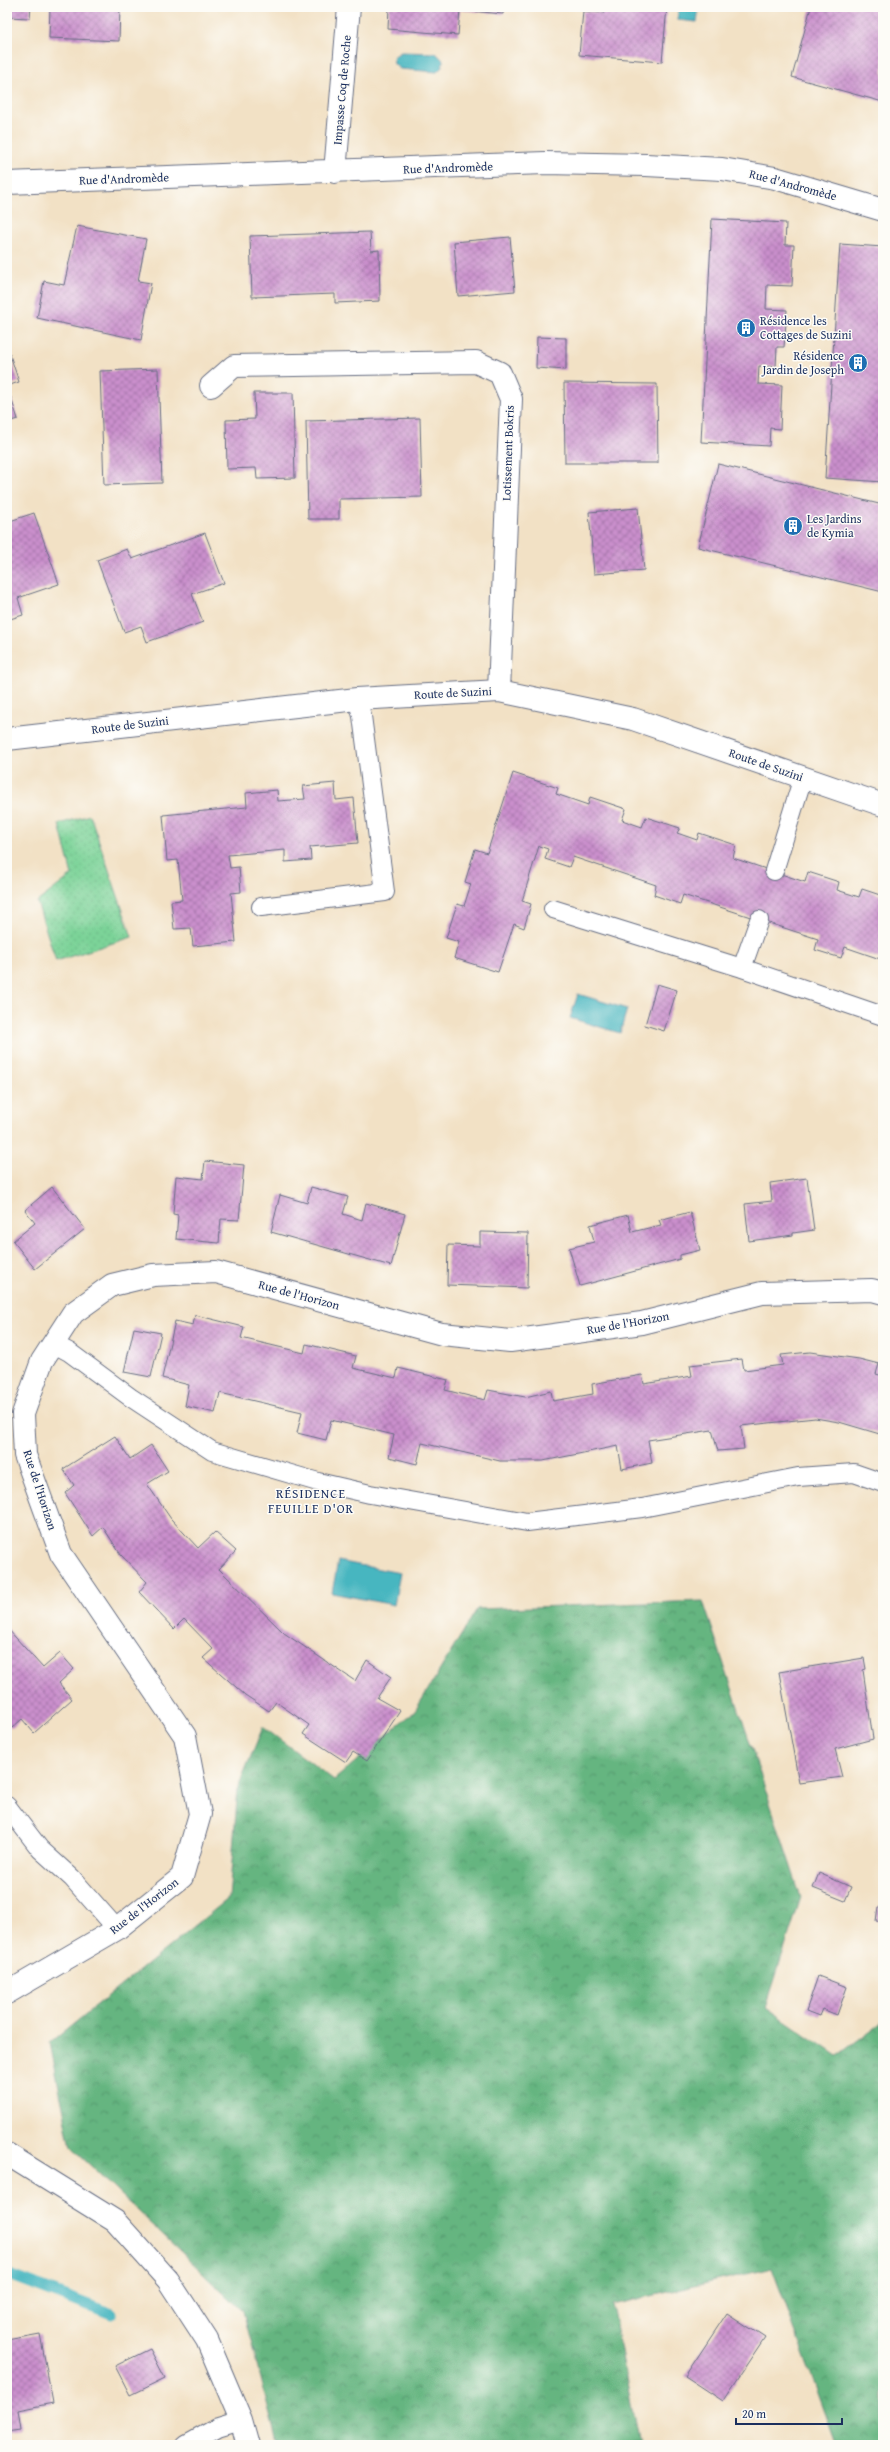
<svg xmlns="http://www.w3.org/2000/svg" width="890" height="2452" font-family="'Gentium Book Plus',serif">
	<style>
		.forest { fill: url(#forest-crowns); stroke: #40726f }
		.park { fill: url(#park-dots); stroke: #4c817b }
		.water { fill: #47b6c0; stroke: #31728f }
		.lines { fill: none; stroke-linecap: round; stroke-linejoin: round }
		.stream { stroke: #47b6c0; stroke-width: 11 }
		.building { fill: url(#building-cross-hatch) }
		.service-casing { stroke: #666d82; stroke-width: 20 }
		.minor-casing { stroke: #666d82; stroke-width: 24 }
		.tertiary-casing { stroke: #666d82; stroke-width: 24 }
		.service { stroke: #fff; stroke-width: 18 }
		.minor { stroke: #fff; stroke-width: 22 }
		.tertiary { stroke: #fff; stroke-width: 22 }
		.labels { text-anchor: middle; stroke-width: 3; stroke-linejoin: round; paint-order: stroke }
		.street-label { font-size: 12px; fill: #1b2f5e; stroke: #fdfcf7 }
		.poi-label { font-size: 12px; fill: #1b2f5e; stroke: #fdfcf7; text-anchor: start }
		.neighbourhood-label { font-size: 13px; letter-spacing: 1px; fill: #1b2f5e; stroke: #fdfcf7 }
	</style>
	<defs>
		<pattern id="forest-crowns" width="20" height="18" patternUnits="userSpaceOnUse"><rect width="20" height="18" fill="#65b580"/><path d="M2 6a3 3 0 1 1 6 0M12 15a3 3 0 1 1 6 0" fill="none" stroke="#52946c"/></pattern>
		<pattern id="park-dots" width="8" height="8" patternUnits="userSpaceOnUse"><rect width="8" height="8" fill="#7cd398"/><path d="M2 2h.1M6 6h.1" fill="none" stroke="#6bb585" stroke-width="1.8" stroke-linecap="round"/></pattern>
		<pattern id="building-cross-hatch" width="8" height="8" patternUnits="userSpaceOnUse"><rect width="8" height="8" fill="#ca8fcc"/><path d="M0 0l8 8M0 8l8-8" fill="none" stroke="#a375a9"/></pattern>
	</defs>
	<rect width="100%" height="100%" fill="#fdfcf7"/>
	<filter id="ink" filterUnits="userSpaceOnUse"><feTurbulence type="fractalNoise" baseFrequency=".025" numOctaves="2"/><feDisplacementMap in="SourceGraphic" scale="8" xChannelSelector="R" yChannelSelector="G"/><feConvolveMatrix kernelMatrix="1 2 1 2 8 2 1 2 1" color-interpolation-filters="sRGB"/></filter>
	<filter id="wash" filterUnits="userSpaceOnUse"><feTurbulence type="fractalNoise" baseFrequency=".012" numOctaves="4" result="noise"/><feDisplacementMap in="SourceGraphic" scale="16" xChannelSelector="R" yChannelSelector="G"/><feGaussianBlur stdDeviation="0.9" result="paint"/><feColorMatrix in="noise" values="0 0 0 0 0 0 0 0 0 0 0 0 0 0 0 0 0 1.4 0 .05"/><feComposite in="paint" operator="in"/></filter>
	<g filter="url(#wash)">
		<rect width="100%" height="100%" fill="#f2e1c5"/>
		<!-- forest -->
		<path class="forest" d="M 703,1601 L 801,1897 L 766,2007 L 837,2056 L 883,2021 L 883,2445 L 837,2445 L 772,2268 L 612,2305 L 639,2445 L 278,2445 L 243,2311 L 71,2147 L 50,2043 L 229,1898 L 238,1787 L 263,1727 L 334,1780 L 415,1711 L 477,1609 Z"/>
		<!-- park -->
		<path class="park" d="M 90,815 L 132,937 L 56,961 L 37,902 L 72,875 L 59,824 Z"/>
		<!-- water -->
		<path class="water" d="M 679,7 L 699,7 L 697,22 L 677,20 Z
			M 401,52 L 436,53 L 443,60 L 442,67 L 437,72 L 400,69 L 394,64 L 393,57 Z
			M 578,994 L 627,1009 L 620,1033 L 570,1018 Z
			M 338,1561 L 400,1573 L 394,1605 L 332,1593 Z"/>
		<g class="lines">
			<!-- stream -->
			<path class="stream" d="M 7,2274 L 112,2314"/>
		</g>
		<g id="blocks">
			<!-- building -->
			<path class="building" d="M 8,7 L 31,7 L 30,18 L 7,17 Z
				M 50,7 L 120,7 L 119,41 L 49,38 Z
				M 389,7 L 504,7 L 503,14 L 460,10 L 458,35 L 388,29 Z
				M 605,7 L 667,7 L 662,62 L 579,55 L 583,11 L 605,13 Z
				M 811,7 L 883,7 L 883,102 L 792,77 Z
				M 712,219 L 786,223 L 785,245 L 794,245 L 792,286 L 767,285 L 766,309 L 787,310 L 784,347 L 777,347 L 776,367 L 759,366 L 758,384 L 782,385 L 780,429 L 770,428 L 769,446 L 701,442 Z
				M 77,226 L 146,239 L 138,281 L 151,283 L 141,340 L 37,318 L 44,281 L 64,285 Z
				M 370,232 L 371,251 L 379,250 L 380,301 L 335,303 L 335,294 L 252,297 L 250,236 Z
				M 510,237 L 515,291 L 458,296 L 454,242 Z
				M 840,244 L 883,247 L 883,482 L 825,478 Z
				M 537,337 L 566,338 L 566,370 L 536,368 Z
				M 7,346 L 19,382 L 7,386 Z
				M 158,369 L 162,483 L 104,485 L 100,371 Z
				M 564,383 L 657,384 L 658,463 L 565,463 Z
				M 7,386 L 18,419 L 7,422 Z
				M 254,393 L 293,393 L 295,478 L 257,479 L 256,468 L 227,469 L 226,420 L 255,419 Z
				M 420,418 L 422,497 L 339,499 L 339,519 L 308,519 L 306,421 Z
				M 718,464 L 883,505 L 883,592 L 698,547 Z
				M 638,508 L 644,570 L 594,574 L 589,512 Z
				M 34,513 L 59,584 L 18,598 L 23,615 L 7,620 L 7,522 Z
				M 205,533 L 224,583 L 192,594 L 203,622 L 147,642 L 141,626 L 124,632 L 97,560 L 127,549 L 132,559 Z
				M 513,773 L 558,788 L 556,794 L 588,805 L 590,797 L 626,809 L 622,820 L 642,827 L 646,817 L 680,828 L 677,833 L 697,840 L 699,833 L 736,845 L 733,858 L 805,882 L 808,872 L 839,882 L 837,890 L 859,897 L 862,889 L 883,896 L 883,960 L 845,947 L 841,958 L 815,950 L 818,939 L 683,895 L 680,904 L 654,895 L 656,885 L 573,857 L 569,867 L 545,859 L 548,849 L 539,846 L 522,901 L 531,904 L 524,928 L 514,924 L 498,972 L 454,958 L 459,942 L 446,938 L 457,904 L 464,906 L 471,884 L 465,882 L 475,849 L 487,853 Z
				M 335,783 L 336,800 L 354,798 L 358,843 L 310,847 L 311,860 L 285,862 L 285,850 L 228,855 L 230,868 L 239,867 L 241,892 L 231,893 L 236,942 L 193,946 L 191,928 L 174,929 L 171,901 L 182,900 L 178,860 L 167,861 L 163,815 L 247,807 L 246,793 L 277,790 L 278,801 L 305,799 L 303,786 Z
				M 657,984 L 677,990 L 664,1031 L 645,1025 Z
				M 205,1161 L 244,1165 L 239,1220 L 221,1219 L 219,1243 L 176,1239 L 178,1215 L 173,1214 L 176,1176 L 203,1179 Z
				M 807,1178 L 814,1230 L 793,1233 L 793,1235 L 749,1241 L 745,1204 L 772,1201 L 770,1183 Z
				M 52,1187 L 85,1229 L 35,1269 L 13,1241 L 35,1223 L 25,1210 Z
				M 311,1187 L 348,1197 L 343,1214 L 362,1220 L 366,1203 L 405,1214 L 391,1266 L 271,1232 L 280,1195 L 307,1203 Z
				M 690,1212 L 700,1250 L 680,1255 L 680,1259 L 580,1286 L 569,1248 L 594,1242 L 590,1225 L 628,1215 L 632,1232 L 661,1225 L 659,1220 Z
				M 480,1232 L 528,1233 L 527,1288 L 447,1285 L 448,1245 L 480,1246 Z
				M 195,1315 L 244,1327 L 241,1338 L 304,1353 L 306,1344 L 356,1356 L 353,1368 L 396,1378 L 398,1368 L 448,1380 L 445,1390 L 485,1400 L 488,1390 L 525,1397 L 551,1391 L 553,1401 L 593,1394 L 592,1384 L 642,1375 L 644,1384 L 692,1376 L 690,1365 L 742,1359 L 744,1370 L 783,1365 L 781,1355 L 810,1352 L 859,1359 L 879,1364 L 876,1374 L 883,1376 L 883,1435 L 839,1422 L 815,1418 L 741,1426 L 744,1449 L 718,1451 L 712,1430 L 648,1440 L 652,1463 L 622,1469 L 618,1446 L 543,1461 L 500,1461 L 422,1443 L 417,1464 L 389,1457 L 394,1435 L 331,1420 L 326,1440 L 297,1433 L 302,1412 L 220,1393 L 215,1413 L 185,1406 L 189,1385 L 162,1378 L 175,1321 L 193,1325 Z
				M 134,1328 L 161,1333 L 151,1377 L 124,1372 Z
				M 115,1436 L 130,1459 L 151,1445 L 168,1471 L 147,1484 L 171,1519 L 198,1548 L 215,1532 L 236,1551 L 219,1569 L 284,1633 L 355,1681 L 367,1660 L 391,1677 L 377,1698 L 400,1711 L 367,1761 L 353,1752 L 346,1762 L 303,1734 L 309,1725 L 276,1702 L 269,1711 L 245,1695 L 203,1658 L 213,1649 L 184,1619 L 174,1629 L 139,1592 L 147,1582 L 121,1555 L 103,1527 L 93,1536 L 65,1493 L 74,1485 L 63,1469 Z
				M 7,1628 L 43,1668 L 60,1653 L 74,1669 L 59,1683 L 72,1699 L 34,1733 L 22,1719 L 12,1728 L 7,1723 Z
				M 864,1658 L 866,1669 L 863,1670 L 873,1739 L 835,1749 L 842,1777 L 799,1783 L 779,1672 Z
				M 819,1873 L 851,1887 L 845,1901 L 813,1888 Z
				M 878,1907 L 883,1907 L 883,1922 L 876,1921 Z
				M 818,1976 L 847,1987 L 837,2015 L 822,2009 L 819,2016 L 806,2011 Z
				M 727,2313 L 765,2338 L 723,2401 L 685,2376 Z
				M 40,2334 L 53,2403 L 18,2410 L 21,2430 L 7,2432 L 7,2340 Z
				M 150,2349 L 165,2378 L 130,2395 L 115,2366 Z"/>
		</g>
	</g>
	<g filter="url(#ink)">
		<use href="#blocks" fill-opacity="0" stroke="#666d82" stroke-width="1"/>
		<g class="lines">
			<!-- service casing -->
			<g class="service-casing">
				<path id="service" d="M 774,871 L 803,777
					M 261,907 L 385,892 L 362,716 L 357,699
					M 553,909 L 742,968 L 883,1016
					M 742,968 L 759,920
					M 54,1344 L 69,1352 L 130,1397 L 212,1451 L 318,1482 L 370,1494 L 527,1522 L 642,1508 L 798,1477 L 854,1473 L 883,1483
					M 7,1806 L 40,1849 L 72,1878 L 117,1929
					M 186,2445 L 218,2427 L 241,2420"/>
			</g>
			<!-- minor casing -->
			<g class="minor-casing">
				<path id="minor" d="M 335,172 L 349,7
					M 7,183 L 545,163 L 646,165 L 722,169 L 775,178 L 883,210
					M 211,386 L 234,366 L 476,362 L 500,373 L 511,399 L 499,691
					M 7,1993 L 117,1929 L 182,1877 L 200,1814 L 185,1736 L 61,1554 L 25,1455 L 23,1414 L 42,1361 L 73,1313 L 112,1285 L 153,1275 L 216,1272 L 442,1334 L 510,1341 L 642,1323 L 762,1293 L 872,1290 L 883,1293
					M 7,2154 L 115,2221 L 168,2280 L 207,2340 L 241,2420 L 248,2445"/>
			</g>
			<!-- tertiary casing -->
			<g class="tertiary-casing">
				<path id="tertiary" d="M 7,739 L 357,699 L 499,691 L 633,719 L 883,805"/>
			</g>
			<!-- service -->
			<use href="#service" class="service"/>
			<!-- minor -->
			<use href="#minor" class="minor"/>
			<!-- tertiary -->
			<use href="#tertiary" class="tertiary"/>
		</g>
	</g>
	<!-- icons -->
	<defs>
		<g id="building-disc" transform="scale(1)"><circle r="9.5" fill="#1f6fb2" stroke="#fdfcf7"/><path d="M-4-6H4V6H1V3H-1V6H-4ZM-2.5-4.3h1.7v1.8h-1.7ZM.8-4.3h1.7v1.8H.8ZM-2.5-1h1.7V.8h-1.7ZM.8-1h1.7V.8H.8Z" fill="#fff"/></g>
	</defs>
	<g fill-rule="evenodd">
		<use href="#building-disc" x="746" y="328"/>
		<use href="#building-disc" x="858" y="363"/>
		<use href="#building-disc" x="793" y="526"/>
	</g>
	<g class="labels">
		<!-- street labels -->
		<g class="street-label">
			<text transform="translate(342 90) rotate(-85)" y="4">Impasse Coq de Roche</text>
			<text transform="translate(448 168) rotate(-2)" y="4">Rue d'Andromède</text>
			<text transform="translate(124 179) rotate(-2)" y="4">Rue d'Andromède</text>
			<text transform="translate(793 185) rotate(15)" y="4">Rue d'Andromède</text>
			<text transform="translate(508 453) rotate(-88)" y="4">Lotissement Bokris</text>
			<text transform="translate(453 693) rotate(-3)" y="4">Route de Suzini</text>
			<text transform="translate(130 725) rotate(-7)" y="4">Route de Suzini</text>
			<text transform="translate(766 765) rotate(19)" y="4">Route de Suzini</text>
			<text transform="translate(299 1295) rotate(15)" y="4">Rue de l'Horizon</text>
			<text transform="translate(628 1323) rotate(-10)" y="4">Rue de l'Horizon</text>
			<text transform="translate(40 1490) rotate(72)" y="4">Rue de l'Horizon</text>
			<text transform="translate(144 1906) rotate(-38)" y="4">Rue de l'Horizon</text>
		</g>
		<!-- poi labels -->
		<g class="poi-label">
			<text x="760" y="325">Résidence les<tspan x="760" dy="14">Cottages de Suzini</tspan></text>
			<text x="844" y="360" text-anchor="end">Résidence<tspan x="844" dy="14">Jardin de Joseph</tspan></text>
			<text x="807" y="523">Les Jardins<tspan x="807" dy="14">de Kymia</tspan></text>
		</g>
		<!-- neighbourhood labels -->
		<g class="neighbourhood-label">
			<text x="311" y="1498">RÉSIDENCE<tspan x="311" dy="15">FEUILLE D'OR</tspan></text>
		</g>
	</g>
	<!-- margin -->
	<rect width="890" height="2452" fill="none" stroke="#fdfcf7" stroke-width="24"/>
	<!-- scale -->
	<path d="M736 2418v6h106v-6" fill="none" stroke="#1b2f5e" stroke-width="2"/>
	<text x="742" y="2418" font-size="12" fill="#1b2f5e" stroke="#fdfcf7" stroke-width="3" paint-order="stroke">20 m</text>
</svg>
